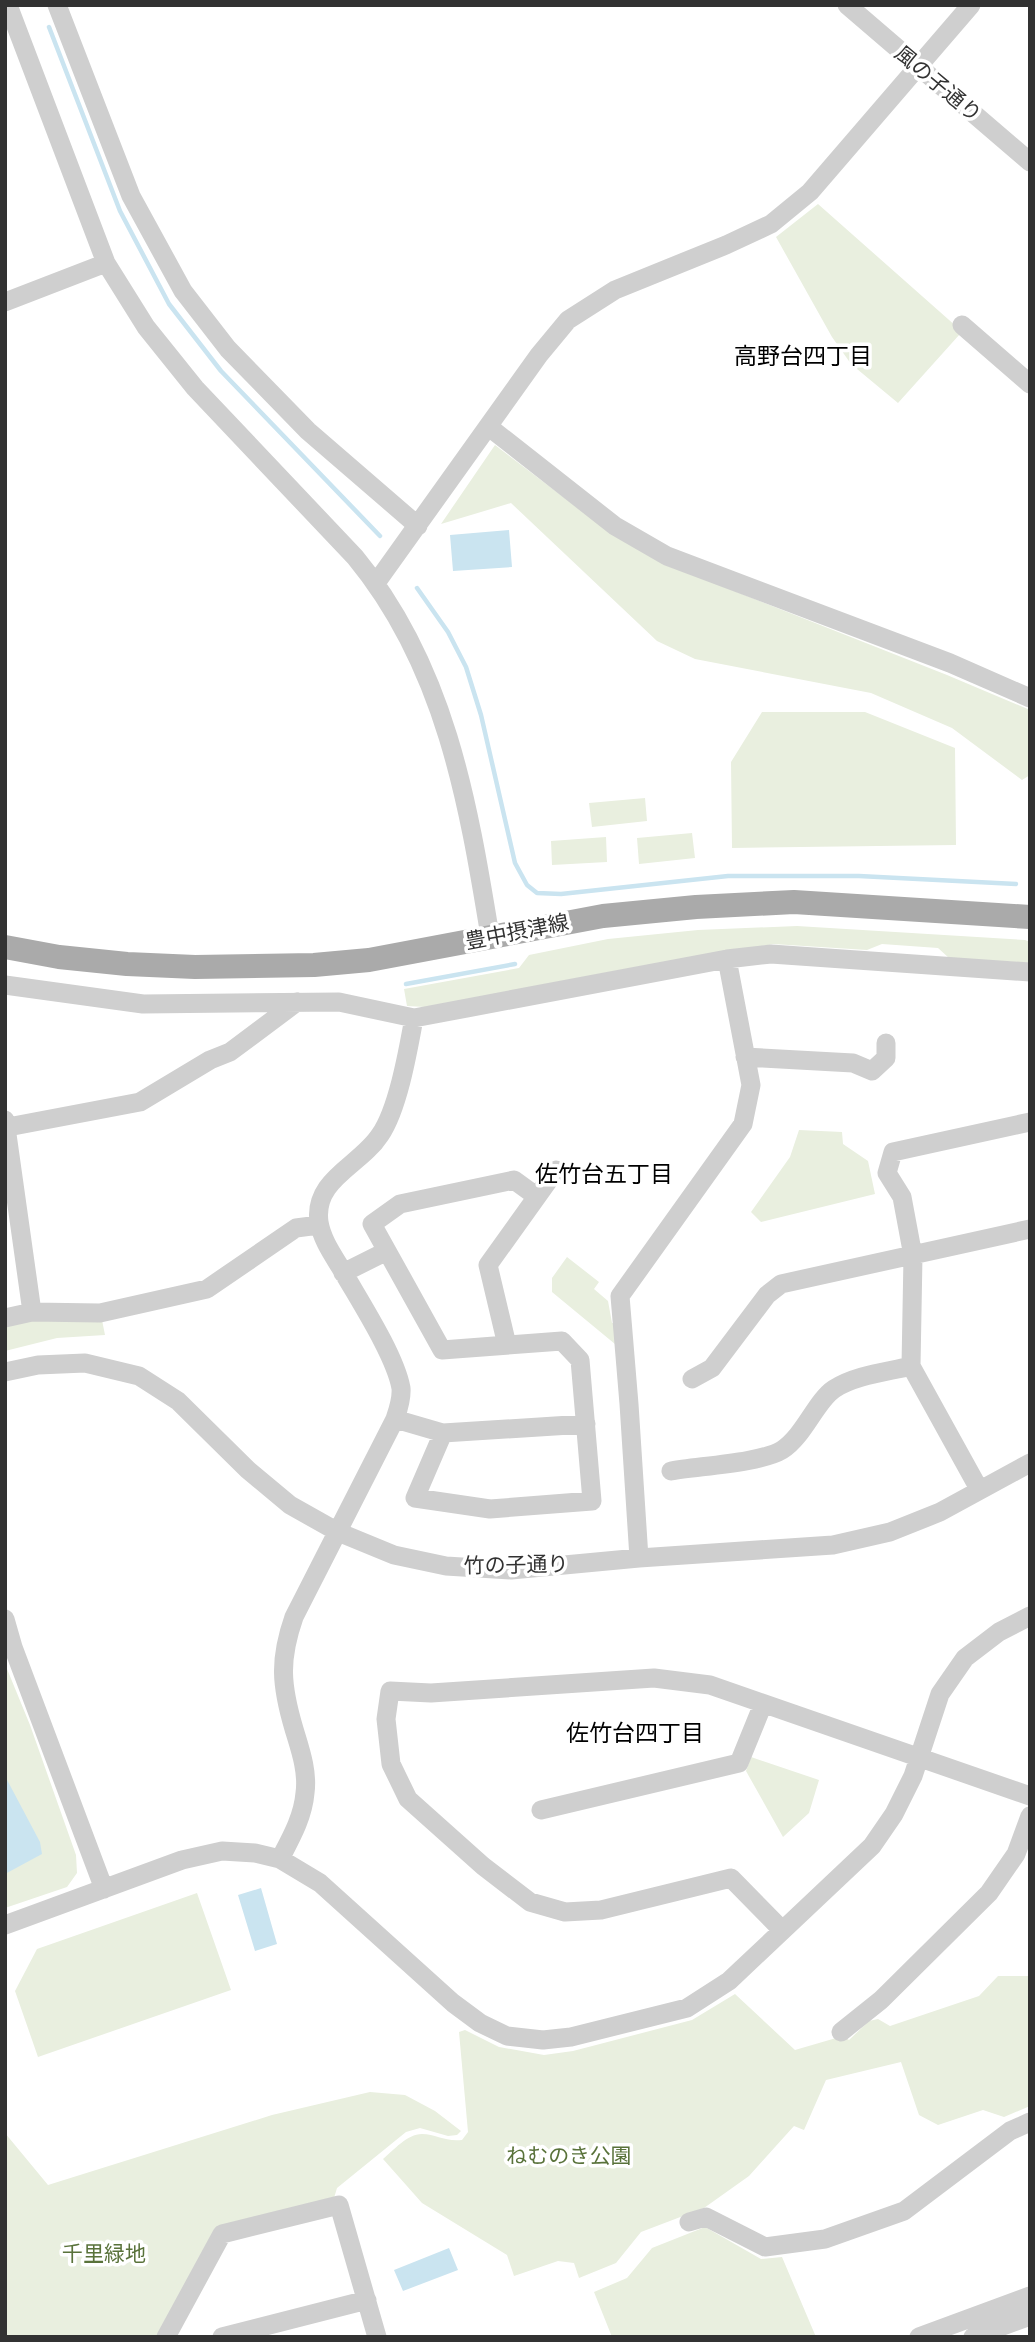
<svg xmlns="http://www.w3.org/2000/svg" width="1035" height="2342" font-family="Arial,'Noto Sans JP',sans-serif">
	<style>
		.green { fill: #e9efdf }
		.water { fill: #cae4f0 }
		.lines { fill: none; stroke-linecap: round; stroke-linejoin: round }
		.stream { stroke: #cae4f0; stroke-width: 4.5 }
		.minor { stroke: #cfcfcf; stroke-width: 19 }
		.major { stroke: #aaa; stroke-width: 24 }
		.labels { text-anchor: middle; stroke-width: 7; stroke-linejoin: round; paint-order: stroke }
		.street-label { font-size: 21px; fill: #323232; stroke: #fff }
		.park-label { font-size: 21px; fill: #59723a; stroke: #fff }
		.neighbourhood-label { font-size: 23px; fill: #000; stroke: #fff }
	</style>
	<rect width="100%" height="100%" fill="#fff"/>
	<!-- green -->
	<path class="green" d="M 818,204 L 957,327 L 960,334 L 898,403 L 851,364 L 832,337 L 776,237 Z
		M 495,445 L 612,534 L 666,564 L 947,675 L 1030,710 L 1030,775 L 1022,780 L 952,728 L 871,693 L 695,659 L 657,641 L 511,503 L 441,524 Z
		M 762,712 L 865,712 L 955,748 L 956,845 L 732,848 L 731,762 Z
		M 645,798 L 647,821 L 592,827 L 589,803 Z
		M 692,833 L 695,858 L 639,864 L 637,838 Z
		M 606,837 L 607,862 L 552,865 L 551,841 Z
		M 797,926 L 1025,940 L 1030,942 L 1030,963 L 949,958 L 938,948 L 882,944 L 867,950 L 773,944 L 425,1007 L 407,1006 L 404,989 L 519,968 L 529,955 L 608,939 L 698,930 Z
		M 799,1130 L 842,1132 L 843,1144 L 868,1161 L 875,1194 L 761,1222 L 751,1212 L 790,1157 Z
		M 567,1257 L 599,1282 L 594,1289 L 608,1301 L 612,1323 L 618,1323 L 621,1349 L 552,1292 L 552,1278 Z
		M 29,1320 L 102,1320 L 105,1335 L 57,1338 L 5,1351 L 5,1325 Z
		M 5,1664 L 30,1725 L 76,1855 L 77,1873 L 67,1887 L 5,1908 Z
		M 751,1757 L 819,1780 L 809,1813 L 783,1837 L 746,1771 Z
		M 197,1893 L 231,1990 L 38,2057 L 15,1991 L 37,1949 Z
		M 998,1976 L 1030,1976 L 1030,2106 L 1004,2117 L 983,2110 L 938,2125 L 919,2115 L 901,2062 L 826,2080 L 804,2130 L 794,2126 L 749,2176 L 704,2208 L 641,2232 L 616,2263 L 579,2278 L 574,2263 L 558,2261 L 514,2276 L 507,2255 L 422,2203 L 383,2159 C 394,2150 407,2134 422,2134 C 436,2134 445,2142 462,2140 L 468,2132 L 459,2032 L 465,2030 L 499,2047 L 544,2055 L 573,2051 L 692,2020 L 735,1994 L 795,2050 L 843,2036 L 849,2040 L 869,2021 L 878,2019 L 890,2026 L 979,1996 Z
		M 370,2092 L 405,2095 L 435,2111 L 461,2131 L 457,2135 L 448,2136 L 420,2128 L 406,2132 L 337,2188 L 334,2198 L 217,2228 L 156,2337 L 5,2337 L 5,2133 L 48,2185 L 272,2115 Z
		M 705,2227 L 761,2259 L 782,2257 L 816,2337 L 612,2337 L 594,2292 L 627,2278 L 652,2248 Z"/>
	<!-- water -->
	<path class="water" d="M 509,530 L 512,567 L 453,571 L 450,535 Z
		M 5,1776 L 40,1842 L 42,1854 L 5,1874 Z
		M 261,1888 L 277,1944 L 255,1951 L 238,1895 Z
		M 449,2248 L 458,2270 L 403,2291 L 394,2270 Z"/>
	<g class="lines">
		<!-- stream -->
		<path class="stream" d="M 49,27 L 120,211 L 169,304 L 221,371 L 380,536
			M 417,588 L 448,632 L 466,667 L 481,715 L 515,863 L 527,885 L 537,893 L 561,894 L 728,876 L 859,876 L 1016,884
			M 406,984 L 515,964"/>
		<!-- minor -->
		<path class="minor" d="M 8,5 L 106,263 L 146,327 L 195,388 L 355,557 C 445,666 468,801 490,936
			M 57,5 L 131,196 L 183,291 L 228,349 L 308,431 L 418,526
			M 847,5 L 1030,162
			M 5,302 L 106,263
			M 962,325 L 1030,384
			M 489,427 L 615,526 L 667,556 L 950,663 L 1030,698
			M 376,583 L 539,355 L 568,320 L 615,290 L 726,245 L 771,224 L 810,192 L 971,5
			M 5,985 L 143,1004 L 339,1002 L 414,1018 L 727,959 L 771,954 L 1030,972
			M 745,1057 L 853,1063 L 872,1071 L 886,1058 L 886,1043
			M 5,1120 L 32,1312
			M 8,1127 L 140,1102 L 210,1060 L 230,1052 L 297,1002
			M 343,1273 L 387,1251
			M 5,1318 L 32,1312 L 100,1313 L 207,1289 L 296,1228 L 319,1225
			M 507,1345 L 488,1265 L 556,1170
			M 5,1372 L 38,1365 L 85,1363 L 139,1376 L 178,1401 L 248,1470 L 290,1505 L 338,1532 L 394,1555 L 446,1566 L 511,1570 L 639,1558 L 833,1545 L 890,1532 L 940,1512 L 1030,1463
			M 692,1379 L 712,1368 L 767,1295 L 781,1284 L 1030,1229
			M 395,1419 L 443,1433 L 586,1424
			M 443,1433 L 415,1498 L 490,1509 L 592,1501 L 580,1360 L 562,1341 L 442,1350 L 372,1224 L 400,1204 L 514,1180 L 536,1196
			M 671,1471 C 698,1466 761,1463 782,1450 C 804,1436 816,1401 834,1389 C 856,1375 887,1372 911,1366
			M 979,1489 L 911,1366 L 913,1256 L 902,1197 L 887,1173 L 893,1152 L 1030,1122
			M 639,1558 L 629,1404 L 620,1296 L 743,1124 L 751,1085 L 727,959
			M 5,1619 L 13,1647 L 104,1889
			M 541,1810 L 739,1763 L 763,1704
			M 280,1859 C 291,1838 303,1817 305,1793 C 308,1771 300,1749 294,1729 C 281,1685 279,1660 294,1617 L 395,1419 C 398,1410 402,1399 401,1388 C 395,1355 359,1300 342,1270 C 333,1255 322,1240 319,1222 C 313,1179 360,1166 380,1135 C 398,1109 408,1051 414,1018
			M 5,1925 L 182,1860 L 222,1851 L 255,1853 L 280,1859 L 320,1883 L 453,2003 L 480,2023 L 507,2036 L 543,2040 L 571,2037 L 687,2008 L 729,1981 L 872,1846 L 894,1814 L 913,1776 L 940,1694 L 965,1658 L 999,1632 L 1030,1616
			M 782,1930 L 731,1878 L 601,1910 L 565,1912 L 530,1902 L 483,1866 L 408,1799 L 391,1764 L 386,1719 L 390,1691 L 431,1693 L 654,1678 L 710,1685 L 1030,1796
			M 841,2032 L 881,2000 L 989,1893 L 1016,1854 L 1030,1816
			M 689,2222 L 706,2217 L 765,2247 L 825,2239 L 904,2211 L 1010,2131 L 1030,2122
			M 166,2337 L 222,2234 L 339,2205 L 377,2337
			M 222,2337 L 367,2300
			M 919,2337 L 1030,2296
			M 973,2337 L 1030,2316"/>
		<!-- major -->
		<path class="major" d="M 5,947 L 59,957 L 127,964 L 195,967 L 314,965 L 369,960 L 603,916 L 696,907 L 794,902 L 1030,917"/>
	</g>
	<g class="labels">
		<!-- street labels -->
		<g class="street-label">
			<text transform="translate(938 84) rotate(40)" y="7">風の子通り</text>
			<text transform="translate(517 932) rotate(-11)" y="7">豊中摂津線</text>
			<text transform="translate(516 1565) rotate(-1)" y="7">竹の子通り</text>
		</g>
		<!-- park labels -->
		<g class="park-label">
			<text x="569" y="2163">ねむのき公園</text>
			<text x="104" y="2261">千里緑地</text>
		</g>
		<!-- neighbourhood labels -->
		<g class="neighbourhood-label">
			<text x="803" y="364">高野台四丁目</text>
			<text x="604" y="1182">佐竹台五丁目</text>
			<text x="635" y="1741">佐竹台四丁目</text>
		</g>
	</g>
	<!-- border -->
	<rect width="1035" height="2342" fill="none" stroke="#323232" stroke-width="14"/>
</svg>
